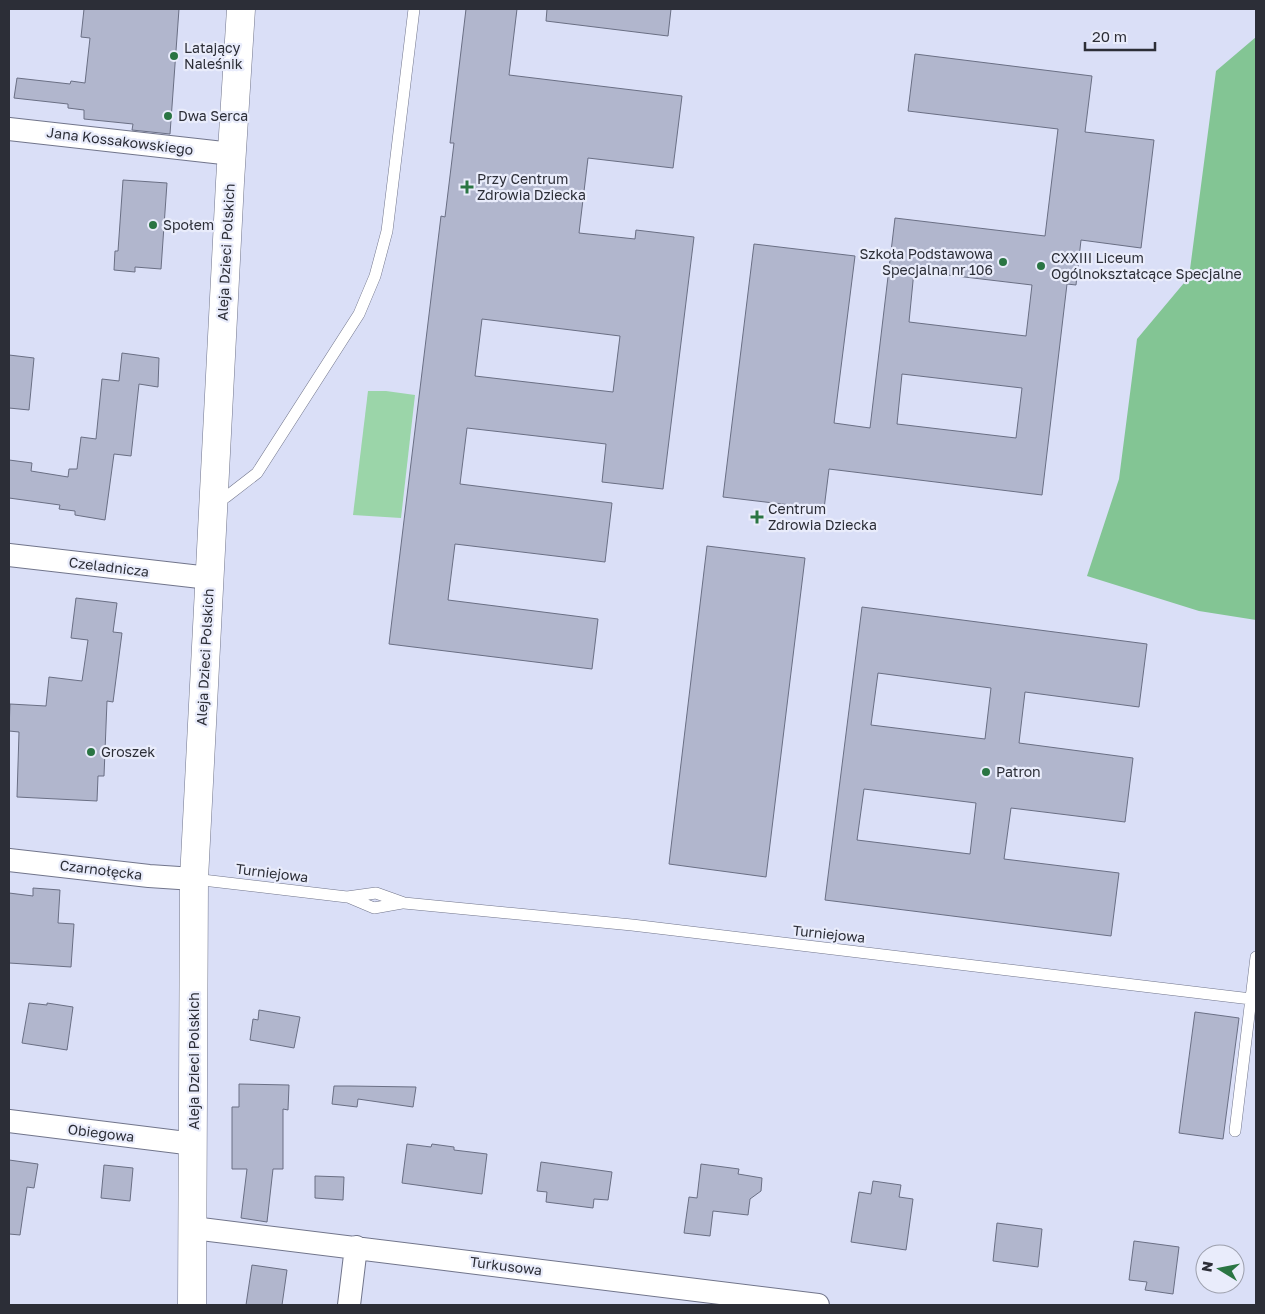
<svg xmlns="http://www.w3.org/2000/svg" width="1265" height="1314" font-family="'Golos Text',sans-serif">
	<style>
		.green { fill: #9bd5a9 }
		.forest { fill: #83c594 }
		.building { fill: #b1b6cd; stroke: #6a6f84; fill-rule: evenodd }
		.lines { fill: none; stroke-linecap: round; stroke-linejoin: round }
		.service-casing { stroke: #71758b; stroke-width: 12 }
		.minor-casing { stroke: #71758b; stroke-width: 24 }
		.tertiary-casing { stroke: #71758b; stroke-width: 29 }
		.service { stroke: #fff; stroke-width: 11 }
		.minor { stroke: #fff; stroke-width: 22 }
		.tertiary { stroke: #fff; stroke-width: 28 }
		.poi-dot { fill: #2a7543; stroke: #e9ecfb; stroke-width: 2 }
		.labels { text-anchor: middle; stroke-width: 4.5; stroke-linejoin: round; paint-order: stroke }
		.poi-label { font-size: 14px; fill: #2c2e37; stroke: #e9ecfb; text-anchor: start }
		.street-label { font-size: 14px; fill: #2c2e37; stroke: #e9ecfb }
	</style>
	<rect width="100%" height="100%" fill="#dadff7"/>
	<!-- green -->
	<path class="green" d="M 368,391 L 386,391 L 415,395 L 401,518 L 353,515 Z"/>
	<!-- forest -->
	<path class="forest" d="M 1256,37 L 1256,620 L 1199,611 L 1087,576 L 1119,479 L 1137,339 L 1189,277 L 1216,71 Z"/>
	<!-- building -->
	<path class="building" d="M 84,9 L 179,9 L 170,134 L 132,130 L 133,124 L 84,119 L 84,110 L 68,108 L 68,104 L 14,98 L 17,78 L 70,84 L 71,81 L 85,83 L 90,38 L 81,37 Z
		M 466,9 L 517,9 L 509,75 L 682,96 L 673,168 L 588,158 L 579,233 L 635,239 L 636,230 L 694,237 L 663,489 L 602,482 L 606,444 L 467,428 L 460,484 L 612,503 L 605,562 L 455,544 L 448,600 L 598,619 L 592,669 L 389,644 L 441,216 L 445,217 L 454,143 L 450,143 ZM 482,319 L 620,336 L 613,392 L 475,376 Z
		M 547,9 L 671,9 L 668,36 L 546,21 Z
		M 915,54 L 1092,76 L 1085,132 L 1154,140 L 1141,248 L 1081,240 L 1076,285 L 1067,284 L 1042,495 L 829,469 L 824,509 L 723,497 L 754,244 L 855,256 L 834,423 L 870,428 L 895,218 L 1045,236 L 1058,129 L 908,111 ZM 914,271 L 1032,285 L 1026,336 L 909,322 ZM 902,374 L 1022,388 L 1016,438 L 897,424 Z
		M 123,180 L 167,183 L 161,269 L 135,267 L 135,272 L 114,270 L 115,251 L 118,251 Z
		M 122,353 L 159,358 L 158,387 L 139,384 L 131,456 L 114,454 L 105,520 L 75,515 L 75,511 L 59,509 L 60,505 L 9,498 L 9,460 L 32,463 L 31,471 L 68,477 L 69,469 L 77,469 L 81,437 L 96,439 L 102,379 L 119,381 Z
		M 9,355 L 34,358 L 29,410 L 9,408 Z
		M 707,546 L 805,558 L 766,877 L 669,864 Z
		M 76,598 L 117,603 L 113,632 L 122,633 L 113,702 L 107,701 L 104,776 L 98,776 L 97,801 L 17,797 L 19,732 L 9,731 L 10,704 L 46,706 L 49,677 L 82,681 L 88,640 L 71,638 Z
		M 862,607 L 1147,644 L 1139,707 L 1025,692 L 1019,743 L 1133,758 L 1125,822 L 1011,808 L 1004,859 L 1119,873 L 1111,936 L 825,900 ZM 878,673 L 991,688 L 985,739 L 871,725 ZM 864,789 L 976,803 L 970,854 L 857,840 Z
		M 33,888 L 60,890 L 58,923 L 74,924 L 71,967 L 9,963 L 9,893 L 33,896 Z
		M 29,1003 L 47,1005 L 47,1003 L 73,1007 L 67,1050 L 22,1043 Z
		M 259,1010 L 300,1017 L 294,1048 L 250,1040 L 253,1019 L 258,1020 Z
		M 1195,1012 L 1239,1018 L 1223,1139 L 1179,1133 Z
		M 239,1084 L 289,1085 L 288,1110 L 283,1109 L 283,1169 L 273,1169 L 267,1222 L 241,1218 L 247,1169 L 232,1169 L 232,1107 L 239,1107 Z
		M 334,1086 L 349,1086 L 416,1087 L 413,1107 L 358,1099 L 357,1107 L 332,1104 Z
		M 407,1144 L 431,1147 L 432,1144 L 454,1147 L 454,1150 L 487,1154 L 482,1194 L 402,1183 Z
		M 9,1160 L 38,1164 L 34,1188 L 27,1187 L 20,1235 L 9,1234 Z
		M 541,1162 L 612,1172 L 608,1200 L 594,1199 L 593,1208 L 546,1202 L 547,1192 L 537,1191 Z
		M 701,1164 L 739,1169 L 738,1174 L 762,1178 L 761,1191 L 750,1199 L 748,1215 L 713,1211 L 710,1236 L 684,1233 L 689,1197 L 697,1198 Z
		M 104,1165 L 133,1168 L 130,1201 L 101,1198 Z
		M 315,1176 L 344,1177 L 343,1200 L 315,1198 Z
		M 873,1181 L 901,1185 L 899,1197 L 913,1199 L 906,1250 L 851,1242 L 859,1192 L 871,1194 Z
		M 997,1223 L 1042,1229 L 1038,1267 L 993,1261 Z
		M 1134,1241 L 1179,1247 L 1173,1294 L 1145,1290 L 1147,1282 L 1129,1280 Z
		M 252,1265 L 287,1270 L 282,1305 L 246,1305 Z"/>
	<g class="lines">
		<!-- service casing -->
		<g class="service-casing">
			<path id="service" d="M 214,501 L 226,497 L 257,473 L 359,314 L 375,276 L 387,231 L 414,9
				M 194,879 L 347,897 L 376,893 L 404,903 L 632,925 L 1251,999
				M 348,897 L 374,908 L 402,903
				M 1235,1131 L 1256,957"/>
		</g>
		<!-- minor casing -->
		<g class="minor-casing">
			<path id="minor" d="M 9,129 L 232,154
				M 9,555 L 209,578
				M 9,860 L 149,876 L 194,879
				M 9,1121 L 194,1144
				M 193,1228 L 818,1305
				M 349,1305 L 356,1247"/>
		</g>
		<!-- tertiary casing -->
		<g class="tertiary-casing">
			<path id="tertiary" d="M 192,1305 L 194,879 L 230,182 L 241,9"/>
		</g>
		<!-- service -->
		<use href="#service" class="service"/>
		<!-- minor -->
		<use href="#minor" class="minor"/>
		<!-- tertiary -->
		<use href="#tertiary" class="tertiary"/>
	</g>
	<!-- markers -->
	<g class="poi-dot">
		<circle cx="174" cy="56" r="5"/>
		<circle cx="168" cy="116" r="5"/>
		<path d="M464.5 179.5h5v5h5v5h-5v5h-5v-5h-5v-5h5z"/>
		<circle cx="153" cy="225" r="5"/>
		<circle cx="1003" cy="262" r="5"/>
		<circle cx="1041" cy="266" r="5"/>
		<path d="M754.5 509.5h5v5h5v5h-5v5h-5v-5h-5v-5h5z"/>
		<circle cx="91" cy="752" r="5"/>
		<circle cx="986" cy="772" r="5"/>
	</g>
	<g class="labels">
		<!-- poi labels -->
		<g class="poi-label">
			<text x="184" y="53">Latający<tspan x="184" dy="16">Naleśnik</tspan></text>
			<text x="178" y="121">Dwa Serca</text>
			<text x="477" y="184">Przy Centrum<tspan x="477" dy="16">Zdrowia Dziecka</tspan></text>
			<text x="163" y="230">Społem</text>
			<text x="993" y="259" text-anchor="end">Szkoła Podstawowa<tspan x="993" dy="16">Specjalna nr 106</tspan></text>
			<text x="1051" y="263">CXXIII Liceum<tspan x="1051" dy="16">Ogólnokształcące Specjalne</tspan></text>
			<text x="768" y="514">Centrum<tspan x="768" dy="16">Zdrowia Dziecka</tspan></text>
			<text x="101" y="757">Groszek</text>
			<text x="996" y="777">Patron</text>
		</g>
		<!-- street labels -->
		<g class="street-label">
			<text transform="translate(120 141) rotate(7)" y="5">Jana Kossakowskiego</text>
			<text transform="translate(226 252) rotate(-87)" y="5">Aleja Dzieci Polskich</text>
			<text transform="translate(109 567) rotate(7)" y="5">Czeladnicza</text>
			<text transform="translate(205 657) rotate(-87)" y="5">Aleja Dzieci Polskich</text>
			<text transform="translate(101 870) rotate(7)" y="5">Czarnołęcka</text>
			<text transform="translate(272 873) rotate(7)" y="5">Turniejowa</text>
			<text transform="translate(829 934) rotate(6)" y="5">Turniejowa</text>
			<text transform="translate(194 1061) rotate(-90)" y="5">Aleja Dzieci Polskich</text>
			<text transform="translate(101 1133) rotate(7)" y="5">Obiegowa</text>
			<text transform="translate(506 1266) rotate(7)" y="5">Turkusowa</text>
		</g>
	</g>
	<!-- border -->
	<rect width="1265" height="1314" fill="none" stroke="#2c2e37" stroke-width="20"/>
	<!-- north arrow -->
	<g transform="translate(1220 1269) rotate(280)"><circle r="24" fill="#e9ecfb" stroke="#9da0ad"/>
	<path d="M0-4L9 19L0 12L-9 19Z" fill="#2a7543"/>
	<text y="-8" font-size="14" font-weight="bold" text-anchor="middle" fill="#2c2e37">N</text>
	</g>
	<!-- scale -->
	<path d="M1085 42v8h70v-8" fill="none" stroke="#2c2e37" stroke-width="2.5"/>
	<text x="1092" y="42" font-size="15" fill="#2c2e37" stroke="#e9ecfb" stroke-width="4" paint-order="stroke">20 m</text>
</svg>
